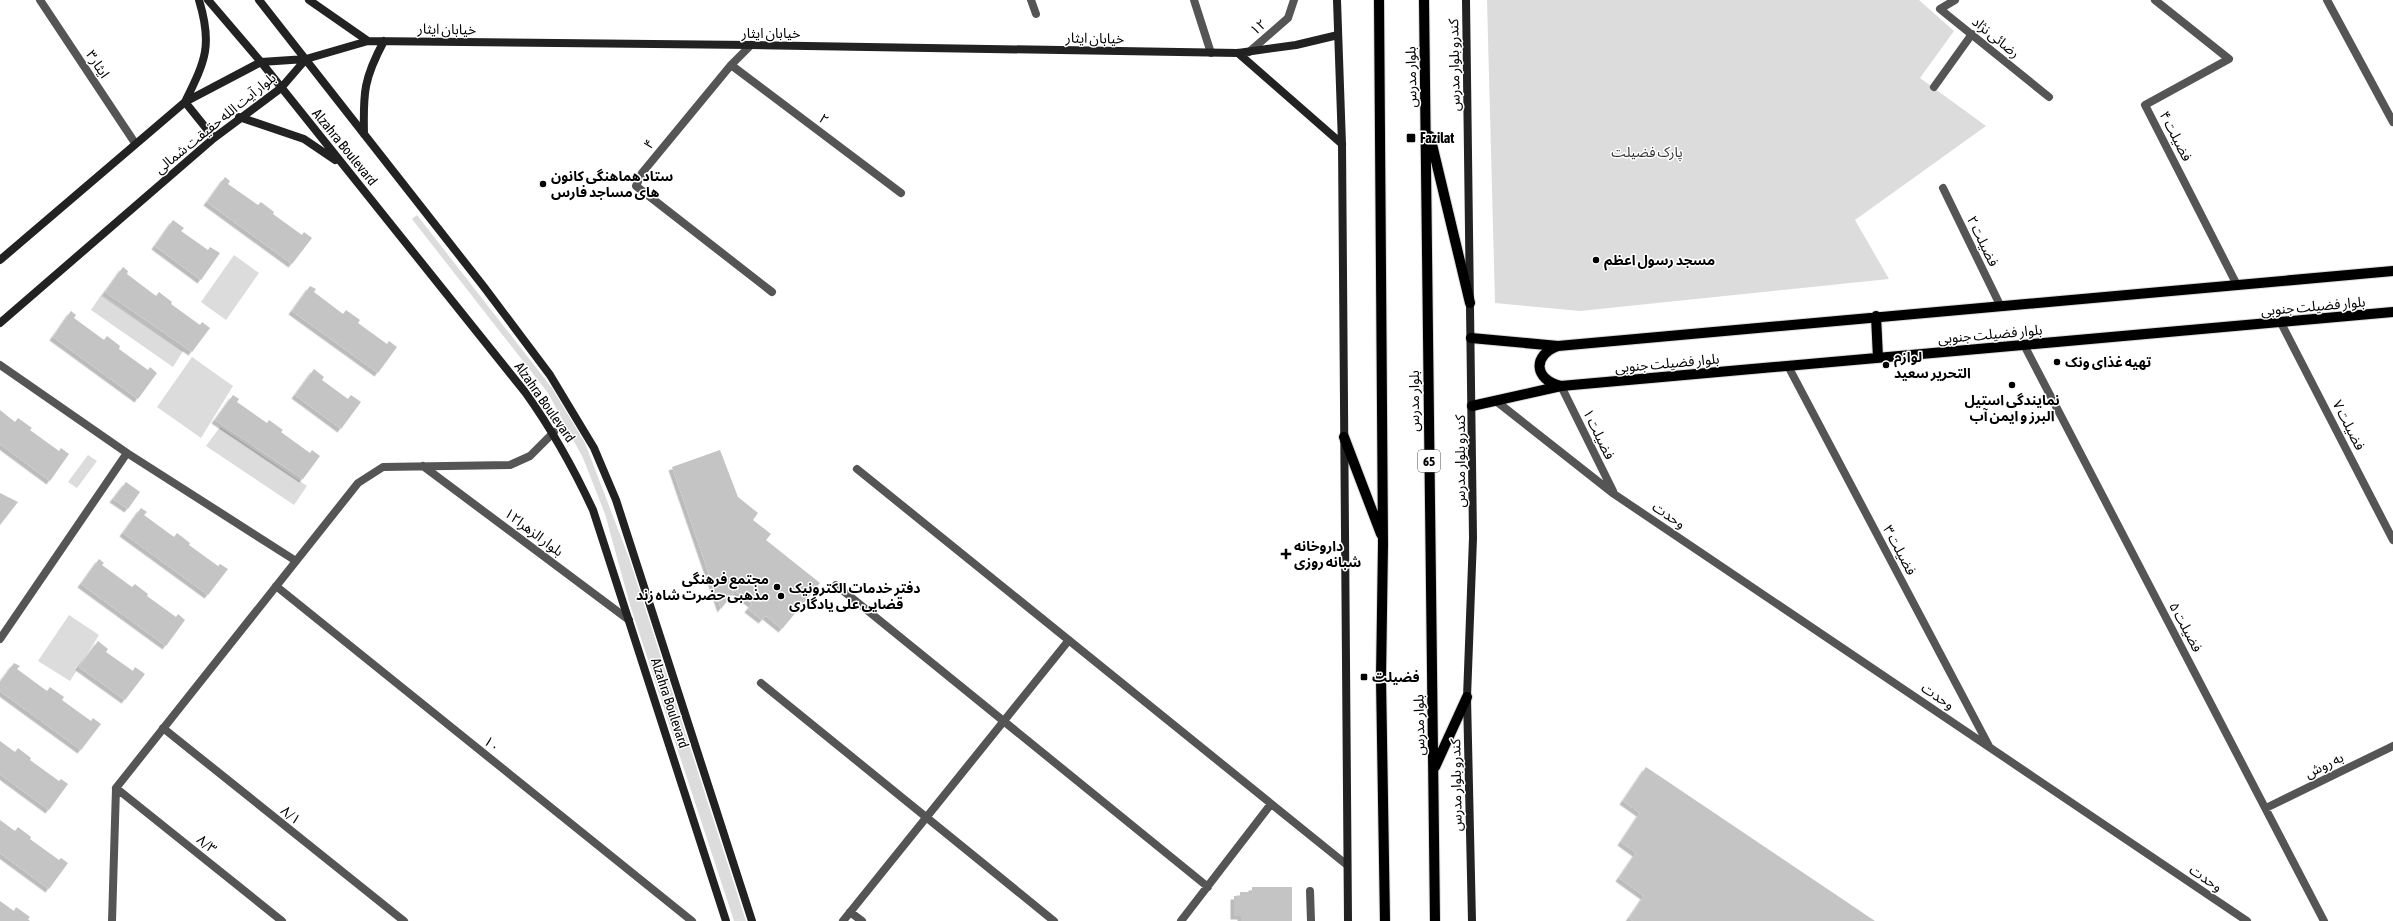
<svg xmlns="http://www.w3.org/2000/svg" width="2393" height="921" font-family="'Asap Condensed','Noto Sans Arabic',sans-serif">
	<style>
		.green { fill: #dcdcdc }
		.building { fill: #c4c4c4; filter: url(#shadow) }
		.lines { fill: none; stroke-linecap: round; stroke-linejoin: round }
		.primary-casing { stroke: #dbdbdb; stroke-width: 12 }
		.minor { stroke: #555; stroke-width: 8 }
		.secondary { stroke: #222; stroke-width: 8 }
		.primary { stroke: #000; stroke-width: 10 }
		.poi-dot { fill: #000; stroke: #fff; stroke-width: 1.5 }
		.labels { text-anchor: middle; stroke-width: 3; stroke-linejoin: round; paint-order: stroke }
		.shield { fill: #fff; stroke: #4c4c4c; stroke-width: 1 }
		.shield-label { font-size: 13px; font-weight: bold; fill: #000 }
		.street-label { font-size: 14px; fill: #000; stroke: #fff }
		.poi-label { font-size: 14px; font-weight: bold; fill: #000; stroke: #fff; text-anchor: start }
		.park-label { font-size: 14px; fill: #333; stroke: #fff }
	</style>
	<defs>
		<filter id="shadow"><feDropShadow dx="-3.5" dy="3.5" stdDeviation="0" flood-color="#0004"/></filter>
	</defs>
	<rect width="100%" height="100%" fill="#fff"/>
	<!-- green -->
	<path class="green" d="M 1487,0 L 1919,0 L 1954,31 L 1920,78 L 1986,126 L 1855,220 L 1889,279 L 1580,311 L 1495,303 Z
		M 417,215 L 552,388 L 585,443 L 629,558 L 746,921 L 734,921 L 630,605 L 605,514 L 583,458 L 548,393 L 412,219 Z
		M 234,255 L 259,273 L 226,320 L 201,302 Z
		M 101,295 L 183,351 L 173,367 L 91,310 Z
		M 192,357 L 233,386 L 201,438 L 157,407 Z
		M 220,427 L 307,486 L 294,505 L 206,446 Z
		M 88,455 L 97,461 L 77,488 L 68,482 Z
		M 69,615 L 99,635 L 70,681 L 38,661 Z"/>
	<!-- building -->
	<path class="building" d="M 225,177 L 230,181 L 228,184 L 258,205 L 261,202 L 274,212 L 273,214 L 302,235 L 304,232 L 312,238 L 292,264 L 207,202 Z
		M 173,220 L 184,228 L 181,231 L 208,250 L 210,247 L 220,253 L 201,280 L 155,246 Z
		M 123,267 L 128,271 L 127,274 L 156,296 L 159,292 L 172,302 L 171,304 L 200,325 L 202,322 L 210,328 L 192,352 L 105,292 Z
		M 310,286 L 316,289 L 314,292 L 343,314 L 346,310 L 360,320 L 358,323 L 387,344 L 389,341 L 397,347 L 378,373 L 292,311 Z
		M 71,311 L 76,315 L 74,318 L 104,340 L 107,336 L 120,346 L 119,349 L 148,370 L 150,367 L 157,373 L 138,399 L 53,337 Z
		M 314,369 L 324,377 L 322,380 L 348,399 L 351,395 L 361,402 L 341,429 L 295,395 Z
		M 233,395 L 239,399 L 237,402 L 267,423 L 269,420 L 283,430 L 281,432 L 310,453 L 312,450 L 320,456 L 303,479 L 215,420 Z
		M 0,410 L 15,422 L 18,418 L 32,428 L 30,430 L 59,451 L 61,448 L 69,454 L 50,481 L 0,444 Z
		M 720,450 L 738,497 L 758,513 L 753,520 L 771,534 L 766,540 L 820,583 L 782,629 L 766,616 L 762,620 L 748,609 L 752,604 L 735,591 L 721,609 L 672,467 Z
		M 126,482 L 140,492 L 128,509 L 113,499 Z
		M 0,493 L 18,502 L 0,525 Z
		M 141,508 L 147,512 L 144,515 L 174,537 L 177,533 L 190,543 L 189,545 L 218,566 L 220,564 L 228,569 L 208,595 L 123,533 Z
		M 99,559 L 104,563 L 102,565 L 132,587 L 135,584 L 148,594 L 147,596 L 176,617 L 178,614 L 185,620 L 166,646 L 81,584 Z
		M 98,641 L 108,649 L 106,652 L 133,671 L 135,667 L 145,674 L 125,700 L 79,667 Z
		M 14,663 L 20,666 L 17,669 L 47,691 L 50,687 L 64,697 L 62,700 L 91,721 L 93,718 L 101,724 L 81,750 L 0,691 L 0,682 Z
		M 0,741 L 15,752 L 18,748 L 31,758 L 30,760 L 59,781 L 61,779 L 68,784 L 49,810 L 0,774 Z
		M 1646,767 L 1875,921 L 1633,921 L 1629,918 L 1644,896 L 1619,878 L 1636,853 L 1621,842 L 1640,813 L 1623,801 Z
		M 0,820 L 15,831 L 18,827 L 31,837 L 30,839 L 59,860 L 61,858 L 68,863 L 49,889 L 0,853 Z
		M 1252,887 L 1292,887 L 1292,921 L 1241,921 L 1241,916 L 1234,916 L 1234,896 L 1240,896 L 1240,892 L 1252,892 Z
		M 0,901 L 14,911 L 16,907 L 30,917 L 28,919 L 30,921 L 0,921 Z"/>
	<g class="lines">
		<!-- primary casing -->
		<g class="primary-casing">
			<path id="primary" d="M 1379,0 L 1383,544 L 1381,678 L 1385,921
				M 1424,0 L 1435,921
				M 1430,136 L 1470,303
				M 1876,316 L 1878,358
				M 1471,338 L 1558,346 L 2393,271
				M 1558,346 C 1532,355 1534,380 1561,386
				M 1472,406 L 1561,386 L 2393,312
				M 1344,437 L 1381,534
				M 1435,767 L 1467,697"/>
		</g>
		<!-- minor -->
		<path class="minor" d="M 40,0 L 135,143
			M 1031,0 L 1036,14
			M 1194,0 L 1211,53
			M 1955,0 L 1940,9 L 2049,97
			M 2155,0 L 2229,59 L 2145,105 L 2237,285
			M 2327,0 L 2393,122
			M 751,45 L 731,65 L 642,173 L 636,186 L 772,292
			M 1249,52 L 1288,18 L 1294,0
			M 731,65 L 901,193
			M 1934,87 L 1972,34
			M 1943,188 L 2000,305
			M 2281,323 L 2393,540
			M 2024,345 L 2324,921
			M 0,365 L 127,453 L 296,561
			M 1788,366 L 1989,746
			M 1561,386 L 1613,491
			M 1496,401 L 1614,494 L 2247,921
			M 423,466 L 629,620
			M 857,469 L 1347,865
			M 836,585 L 1208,887
			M 276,586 L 692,921
			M 0,639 L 127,453
			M 761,683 L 1054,921
			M 163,728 L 404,921
			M 116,788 L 282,921
			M 2266,808 L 2393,746
			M 1310,891 L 1311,921
			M 850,912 L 862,921
			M 112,921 L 116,788 L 358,483 L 383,467 L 510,465 L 530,456 L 554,432
			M 843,921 L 1069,640
			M 1181,921 L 1271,804"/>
		<!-- secondary -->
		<path class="secondary" d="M 199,0 C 213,46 205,61 185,102 L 214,138
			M 208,0 L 261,62 L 525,392 C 553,431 573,467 593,510 L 726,921
			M 259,0 L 484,287 L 550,375 L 594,448 L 616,500 L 752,921
			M 309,0 L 368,41
			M 1337,0 L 1342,144 L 1348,921
			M 1466,0 L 1473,538 L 1467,697 L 1472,921
			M 1238,53 L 1342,144
			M 239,117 L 304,139 L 335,160
			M 364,134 C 363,92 364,78 384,41
			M 0,260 L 185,102 L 261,62 L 306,59 L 368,41 L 751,45 L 1238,53 L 1296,45 L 1338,35
			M 0,323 L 214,138 L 281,88 L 306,59"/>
		<!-- primary -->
		<use href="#primary" class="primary"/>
	</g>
	<!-- markers -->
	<g class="poi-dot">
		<rect x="1406" y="133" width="10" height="10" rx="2"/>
		<circle cx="543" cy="184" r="4"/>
		<circle cx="1596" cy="260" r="4"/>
		<circle cx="2057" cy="362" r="4"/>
		<circle cx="1886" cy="365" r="4"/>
		<circle cx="2012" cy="385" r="4"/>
		<path d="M1284 548h4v4h4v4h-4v4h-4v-4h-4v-4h4z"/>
		<circle cx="777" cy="587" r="4"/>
		<circle cx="781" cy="596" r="4"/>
		<rect x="1360" y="673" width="8" height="8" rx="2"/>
	</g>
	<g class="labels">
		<!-- shield labels -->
		<rect class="shield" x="1418" y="450" width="22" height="22" rx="3"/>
		<g class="shield-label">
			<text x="1429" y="466">65</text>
		</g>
		<!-- street labels -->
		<g class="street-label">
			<text transform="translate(1258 27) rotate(-40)" y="5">۱۲</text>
			<text transform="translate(447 29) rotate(1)" y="5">خیابان ایثار</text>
			<text x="771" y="38">خیابان ایثار</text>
			<text transform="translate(1996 37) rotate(39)" y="5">رضائی نژاد</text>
			<text transform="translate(1095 38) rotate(1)" y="5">خیابان ایثار</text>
			<text transform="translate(98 64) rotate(56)" y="5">ایثار۳</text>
			<text transform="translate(1454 65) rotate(-91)" y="5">کندرو بلوار مدرس</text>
			<text transform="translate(1411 77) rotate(-91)" y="5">بلوار مدرس</text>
			<text transform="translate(824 119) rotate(37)" y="5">۲</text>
			<text transform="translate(215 123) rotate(-39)" y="5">بلوار آیت الله حقیقت شمالی</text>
			<text transform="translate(2176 136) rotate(63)" y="5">فضیلت ۴</text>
			<text transform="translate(649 144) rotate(-51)" y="5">۴</text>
			<text transform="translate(345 147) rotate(51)" y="5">Alzahra Boulevard</text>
			<text transform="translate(1983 241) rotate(64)" y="5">فضیلت ۲</text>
			<text transform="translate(2313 306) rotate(-5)" y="5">بلوار فضیلت جنوبی</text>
			<text transform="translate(1990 334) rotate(-5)" y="5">بلوار فضیلت جنوبی</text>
			<text transform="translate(1667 363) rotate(-5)" y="5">بلوار فضیلت جنوبی</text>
			<text transform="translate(1414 401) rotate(-90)" y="5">بلوار مدرس</text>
			<text transform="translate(545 402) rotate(55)" y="5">Alzahra Boulevard</text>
			<text transform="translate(2349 425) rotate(63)" y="5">فضیلت ۷</text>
			<text transform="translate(1599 434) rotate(64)" y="5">فضیلت ۱</text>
			<text transform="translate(1460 461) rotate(-90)" y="5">کندرو بلوار مدرس</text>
			<text transform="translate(1669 515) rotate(34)" y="5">وحدت</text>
			<text transform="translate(534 532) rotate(37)" y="5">بلوار الزهرا۱۲</text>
			<text transform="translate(1900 550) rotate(62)" y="5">فضیلت ۳</text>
			<text transform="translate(2186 627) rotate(62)" y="5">فضیلت ۵</text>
			<text transform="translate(1938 696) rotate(34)" y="5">وحدت</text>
			<text transform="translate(670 703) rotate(72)" y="5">Alzahra Boulevard</text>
			<text transform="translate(1419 725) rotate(-91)" y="5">بلوار مدرس</text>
			<text transform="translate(492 744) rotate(39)" y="5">۱۰</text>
			<text transform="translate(2324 765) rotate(-26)" y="5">به روش</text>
			<text transform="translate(1456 785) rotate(-91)" y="5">کندرو بلوار مدرس</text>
			<text transform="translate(291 815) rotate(39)" y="5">۸/۱</text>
			<text transform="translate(207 844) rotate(39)" y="5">۸/۳</text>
			<text transform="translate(2206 878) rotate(34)" y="5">وحدت</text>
		</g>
		<!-- poi labels -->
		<g class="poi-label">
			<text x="1420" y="143">Fazilat</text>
			<text x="551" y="181">ستاد هماهنگی کانون<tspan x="551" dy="16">های مساجد فارس</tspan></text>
			<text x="1604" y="265">مسجد رسول اعظم</text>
			<text x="1894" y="362">لوازم<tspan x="1894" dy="16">التحریر سعید</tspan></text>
			<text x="2065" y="367">تهیه غذای ونک</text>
			<text x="2012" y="405" text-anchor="middle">نمایندگی استيل<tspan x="2012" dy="16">البرز و ایمن آب</tspan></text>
			<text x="1294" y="551">داروخانه<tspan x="1294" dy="16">شبانه روزی</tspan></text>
			<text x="769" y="584" text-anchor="end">مجتمع فرهنگی<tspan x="769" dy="16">مذهبی حضرت شاه زند</tspan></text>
			<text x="789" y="593">دفتر خدمات الکترونیک<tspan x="789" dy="16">قضایی علی یادگاری</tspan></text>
			<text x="1372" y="682">فضیلت</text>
		</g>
		<!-- park labels -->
		<g class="park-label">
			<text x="1647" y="157">پارک فضیلت</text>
		</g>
	</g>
</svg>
